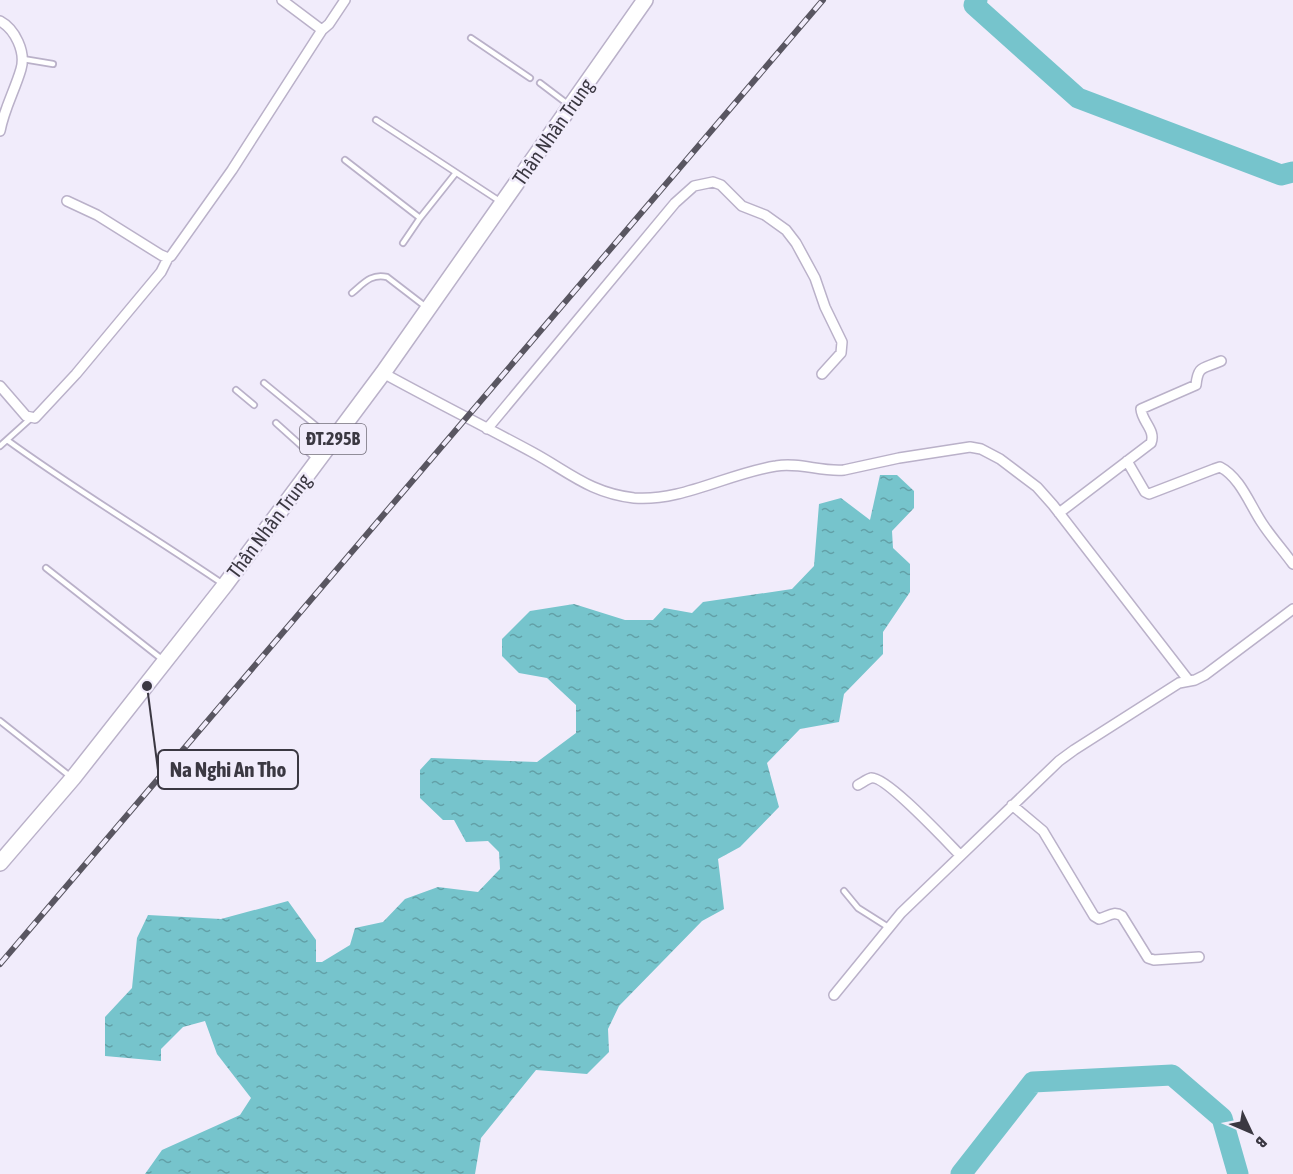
<svg xmlns="http://www.w3.org/2000/svg" width="1293" height="1174" font-family="'Asap Condensed',sans-serif">
	<style>
		.water { fill: url(#water-ripples) }
		.lines { fill: none; stroke-linecap: round; stroke-linejoin: round }
		.river { stroke: #76c4cc; stroke-width: 21 }
		.service-casing { stroke: #bab1c9; stroke-width: 8 }
		.minor-casing { stroke: #bab1c9; stroke-width: 12 }
		.primary-casing { stroke: #bab1c9; stroke-width: 18 }
		.service { stroke: #fff; stroke-width: 4.5 }
		.minor { stroke: #fff; stroke-width: 9 }
		.primary { stroke: #fff; stroke-width: 15 }
		.rail-casing { stroke: #595661; stroke-width: 6 }
		.rail { stroke: #f1ecfb; stroke-width: 4; stroke-dasharray: 11; stroke-linecap: butt }
		.labels { text-anchor: middle; stroke-width: 5; stroke-linejoin: round; paint-order: stroke }
		.shield { fill: #f1ecfb; stroke: #726e7a; stroke-width: 1.5 }
		.shield-label { font-size: 18px; font-weight: bold; fill: #3b3842 }
		.street-label { font-size: 20px; fill: #3b3842; stroke: #f1ecfb }
		.leader { fill: none; stroke: #3b3842; stroke-width: 2 }
		.callout-dot { fill: #3b3842; stroke: #f1ecfb; stroke-width: 2 }
		.callout { fill: #f1ecfb; stroke: #3b3842; stroke-width: 2 }
		.callout-label { font-size: 21px; text-anchor: middle; font-weight: bold; fill: #3b3842 }
	</style>
	<defs>
		<pattern id="water-ripples" width="26" height="14" patternUnits="userSpaceOnUse" patternTransform="scale(1.5)"><rect width="26" height="14" fill="#76c4cc"/><path d="M2 4q2-2 4 0t4 0M15 11q2-2 4 0t4 0" fill="none" stroke="#62a0a7"/></pattern>
	</defs>
	<rect width="100%" height="100%" fill="#f1ecfb"/>
	<!-- water -->
	<path class="water" d="M 880,475 L 897,475 L 914,491 L 914,508 L 892,531 L 893,548 L 910,564 L 910,592 L 883,632 L 883,654 L 844,694 L 839,722 L 800,729 L 767,763 L 779,807 L 740,847 L 718,859 L 724,909 L 702,921 L 619,1006 L 608,1029 L 609,1052 L 587,1074 L 536,1070 L 481,1138 L 475,1174 L 145,1174 L 162,1150 L 240,1115 L 251,1098 L 217,1054 L 205,1021 L 183,1027 L 161,1049 L 161,1061 L 105,1056 L 105,1017 L 132,988 L 137,938 L 148,915 L 221,919 L 288,901 L 316,940 L 316,962 L 322,962 L 350,945 L 355,928 L 383,922 L 405,899 L 438,887 L 478,892 L 500,869 L 499,852 L 488,841 L 466,842 L 454,820 L 443,820 L 420,798 L 420,770 L 431,758 L 537,762 L 576,733 L 576,705 L 547,678 L 519,673 L 502,656 L 502,639 L 530,611 L 574,604 L 625,620 L 653,620 L 664,608 L 692,613 L 703,602 L 792,589 L 814,566 L 819,504 L 841,498 L 870,520 Z"/>
	<g class="lines">
		<!-- river -->
		<path class="river" d="M 977,0 L 974,5 L 1078,98 L 1281,175 L 1293,172
			M 961,1174 L 1033,1082 L 1172,1075 L 1222,1118 L 1238,1174"/>
		<!-- service casing -->
		<g class="service-casing">
			<path id="service" d="M 471,38 L 530,78
				M 23,59 L 53,64
				M 540,83 L 569,105
				M 376,120 L 501,202
				M 345,160 L 420,218
				M 403,243 L 420,218 L 455,174
				M 352,293 C 363,284 371,273 387,277 L 426,307
				M 264,383 L 331,438
				M 236,390 L 254,405
				M 276,423 L 316,459
				M 7,440 C 77,491 151,535 223,584
				M 0,446 L 30,419
				M 46,568 L 163,660
				M 0,721 L 71,777
				M 844,891 L 858,908 L 888,927"/>
		</g>
		<!-- minor casing -->
		<g class="minor-casing">
			<path id="minor" d="M 282,0 L 322,30 L 329,24 L 345,0
				M 0,21 C 15,29 26,52 21,69 C 15,90 4,109 0,131
				M 67,201 L 97,215 L 161,255 L 168,258 L 171,256 L 232,170 L 322,30
				M 383,373 C 432,400 482,425 532,452 C 569,472 590,493 634,498 C 681,502 729,473 776,466 C 799,462 821,472 844,470 L 899,458 L 970,447 L 981,449 L 1000,459 L 1037,487 L 1053,505 L 1189,681
				M 0,386 L 26,416 L 35,418 L 76,374 L 161,272 L 168,258
				M 487,429 L 675,203 L 694,186 L 713,182 L 721,185 L 742,206 L 765,215 L 786,230 L 796,243 L 815,278 L 825,307 L 842,342 L 841,353 L 822,374
				M 1127,461 L 1145,492 L 1149,494 L 1214,469 L 1220,467 C 1240,477 1250,505 1262,523 C 1271,537 1283,550 1293,564
				M 1059,513 L 1151,443 C 1156,430 1142,422 1141,409 L 1196,385 C 1198,365 1203,369 1221,361
				M 858,785 C 862,783 867,779 871,778 C 885,775 947,842 960,855
				M 1012,805 L 1043,831 L 1094,916 L 1099,919 C 1108,917 1113,910 1122,916 L 1148,958 L 1154,960 L 1199,957
				M 834,995 L 901,913 L 1059,761 L 1074,750 L 1179,683 L 1195,680 L 1205,675 L 1293,609"/>
		</g>
		<!-- primary casing -->
		<g class="primary-casing">
			<path id="primary" d="M 0,863 L 73,778 L 225,585 L 383,373 L 645,0"/>
		</g>
		<!-- service -->
		<use href="#service" class="service"/>
		<!-- minor -->
		<use href="#minor" class="minor"/>
		<!-- primary -->
		<use href="#primary" class="primary"/>
		<!-- rail casing -->
		<g class="rail-casing">
			<path id="rail" d="M 0,964 L 823,0"/>
		</g>
		<!-- rail -->
		<use href="#rail" class="rail"/>
	</g>
	<g class="labels">
		<!-- shield labels -->
		<rect class="shield" x="300" y="424" width="66" height="30" rx="4.5"/>
		<g class="shield-label">
			<text x="333" y="445">ĐT.295B</text>
		</g>
		<!-- street labels -->
		<g class="street-label">
			<text transform="translate(553 132) rotate(-55)" y="7">Thân Nhân Trung</text>
			<text transform="translate(269 526) rotate(-53)" y="7">Thân Nhân Trung</text>
		</g>
	</g>
	<!-- callouts -->
	<path class="leader" d="M147 686L158 770"/>
	<circle class="callout-dot" cx="147" cy="686" r="6"/>
	<rect class="callout" x="158" y="750" width="140" height="39" rx="6"/>
	<g class="callout-label">
		<text x="228" y="777">Na Nghi An Tho</text>
	</g>
	<!-- north arrow -->
	<g transform="translate(1251 1132) rotate(134)" stroke="#f1ecfb" stroke-width="4.5" paint-order="stroke">
	<path d="M0-4.5L10 22L0 15L-10 22Z" fill="#3b3842"/>
	<text y="-9" font-size="16" font-weight="bold" text-anchor="middle" fill="#3b3842">B</text>
	</g>
</svg>
